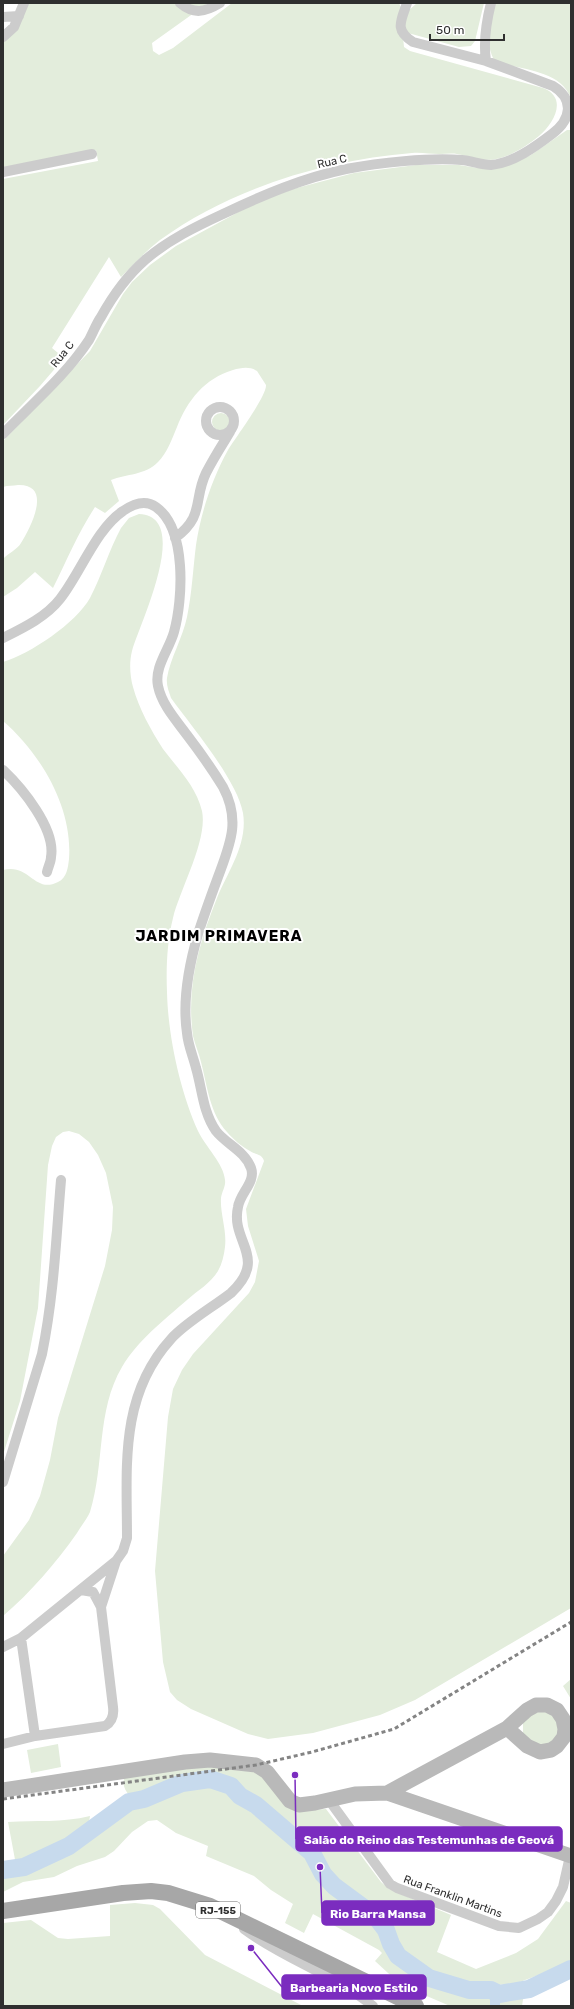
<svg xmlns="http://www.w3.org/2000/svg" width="574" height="2009" font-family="Rubik,sans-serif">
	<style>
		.green { fill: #e3eddc }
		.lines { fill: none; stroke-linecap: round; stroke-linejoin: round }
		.canal { stroke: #c7daed; stroke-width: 10 }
		.river { stroke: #c7daed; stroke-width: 18 }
		.street { stroke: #ccc; stroke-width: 10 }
		.secondary { stroke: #b9b9b9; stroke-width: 15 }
		.primary { stroke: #a7a7a7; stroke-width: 16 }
		.rail { stroke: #848484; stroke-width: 3; stroke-dasharray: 4 3; stroke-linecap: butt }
		.labels { text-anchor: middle; stroke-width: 4; stroke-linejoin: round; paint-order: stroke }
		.shield { fill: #fff; stroke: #6d6d6d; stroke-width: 1 }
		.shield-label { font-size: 10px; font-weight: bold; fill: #2f2f2f }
		.street-label { font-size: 11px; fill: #2f2f2f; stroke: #fff }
		.district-label { font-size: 15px; font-weight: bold; letter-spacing: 1px; fill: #000; stroke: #fff }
		.leader { fill: none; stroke: #7b2cbf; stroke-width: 1.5 }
		.callout-dot { fill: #7b2cbf; stroke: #fff; stroke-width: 1.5 }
		.callout { fill: #7b2cbf; stroke: #7b2cbf; stroke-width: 1.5 }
		.callout-label { font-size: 12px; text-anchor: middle; font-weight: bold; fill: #fff }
	</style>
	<rect width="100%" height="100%" fill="#fff"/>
	<!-- green -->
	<path class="green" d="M 28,3 L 208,3 L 152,43 L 153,51 L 159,55 L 173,48 L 232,3 L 399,3 L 402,10 L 408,11 L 417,3 L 484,3 L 475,41 L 471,46 L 459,47 L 408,33 L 403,37 L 404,47 L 410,51 L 543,88 C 569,98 553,124 539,136 C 528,145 510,157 496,159 C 483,162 470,156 457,154 C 452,153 445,154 439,154 C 430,154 421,152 412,153 C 326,160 231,188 160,240 C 147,250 134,264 121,277 L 109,257 L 52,348 L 64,358 L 40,386 L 3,425 L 3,179 L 98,161 L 96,150 L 3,170 L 3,40 Z
		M 495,3 L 571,3 L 571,98 C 559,68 519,71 494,60 C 484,42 492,22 495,3 Z
		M 567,130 L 571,130 L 571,1608 L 415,1700 L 380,1715 L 313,1733 L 268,1739 L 248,1734 L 191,1709 L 177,1700 L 170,1692 L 163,1662 L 155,1571 L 168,1417 L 173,1389 L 182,1370 L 193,1354 L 249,1293 L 255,1282 L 259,1261 L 248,1226 L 246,1209 L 264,1161 C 262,1154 256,1155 250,1151 C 242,1147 233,1139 227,1132 C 210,1114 207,1085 201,1062 C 199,1053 195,1045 193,1036 C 186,987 199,943 217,898 C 228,871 248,844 243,813 C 237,780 192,727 171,698 C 169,692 166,685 167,678 C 170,659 183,637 187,617 C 192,593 193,569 196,545 C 201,512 212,479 228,450 C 235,438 267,396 266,385 L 257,371 C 249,366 241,368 233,370 C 205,378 187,401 177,427 C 172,439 167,453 158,462 C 146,475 126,474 111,480 L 119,501 L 105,513 L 95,507 C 78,533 67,560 53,588 L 35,572 L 17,588 L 3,597 L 3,559 C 8,553 17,550 21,543 C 31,527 53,484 18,485 C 13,486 8,485 3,487 L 3,441 L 90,351 L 123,294 L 132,282 L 150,265 L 176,246 L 257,202 L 293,189 L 354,173 L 416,165 L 459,165 L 478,168 L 511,164 L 531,155 Z
		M212 422a9 9 0 1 1 18 0a9 9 0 1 1-18 0Z
		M 139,514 C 193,516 139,625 132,651 C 129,663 130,676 133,687 C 139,709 151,730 163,749 C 178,769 196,786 202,811 C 208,840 180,889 173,918 C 167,942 166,968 167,992 C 168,1036 180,1091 198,1131 C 205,1146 224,1164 225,1180 C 226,1186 222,1191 221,1198 C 220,1214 227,1230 225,1247 C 224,1255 222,1264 218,1271 C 211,1283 197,1291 187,1300 C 164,1320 137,1341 122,1367 C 96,1411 105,1464 90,1512 C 87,1519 81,1526 77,1533 C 56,1563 31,1592 3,1616 L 3,1556 L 29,1520 L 40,1496 L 50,1460 L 58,1418 L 105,1266 L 112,1230 L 113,1207 L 106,1173 L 98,1155 L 89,1142 L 79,1134 L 69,1131 L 63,1132 L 56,1137 L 52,1146 L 48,1165 L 38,1308 L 20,1401 L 3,1455 L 3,870 C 30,863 34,894 58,882 C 67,878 68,867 69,859 C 73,807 40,753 3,721 L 3,662 C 30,654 76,623 90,598 C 102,575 109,550 121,528 L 129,518 Z
		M 571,1679 L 571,1699 L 563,1686 Z
		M 549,1708 L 562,1732 L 544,1748 L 523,1735 L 523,1723 L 528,1713 Z
		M 58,1744 L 61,1767 L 31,1773 L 27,1750 Z
		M 171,1766 L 252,1768 L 312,1810 L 326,1809 L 381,1882 L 389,1889 L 451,1915 L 437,1952 L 476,1969 L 516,1953 L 538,1939 L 566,1901 L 571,1903 L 571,1963 L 517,1983 L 478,1987 L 454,1981 L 420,1966 L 409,1959 L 397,1944 L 382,1916 L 367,1902 L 345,1890 L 307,1844 L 264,1806 L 228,1780 L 215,1777 L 202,1776 L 176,1780 L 165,1782 L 136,1796 L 130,1796 C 124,1790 122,1784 125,1775 Z
		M 197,1785 C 237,1785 282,1828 307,1858 C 317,1869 325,1882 336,1893 C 347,1904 363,1909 375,1921 C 385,1932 389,1948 399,1959 C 414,1978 428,1981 450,1989 C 456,1990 461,1994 467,1995 C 486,2001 505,1998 524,1993 L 522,2006 L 450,2006 L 401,1985 L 375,1961 L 382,1953 L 379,1950 L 313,1914 L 304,1933 L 285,1923 L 293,1904 L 271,1890 L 254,1876 L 206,1856 L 208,1846 L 176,1833 L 157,1820 L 148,1821 L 132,1832 L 114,1851 L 105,1857 L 77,1866 L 54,1877 L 23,1882 L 3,1892 L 3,1873 C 21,1873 71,1853 85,1842 C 96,1833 104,1821 117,1813 C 136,1801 174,1788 197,1785 Z
		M 104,1812 L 93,1826 L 80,1838 L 16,1865 L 8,1822 C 36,1820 62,1823 90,1816 L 89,1822 Z
		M 135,1903 L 153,1905 L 160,1909 L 205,1955 L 303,2006 L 3,2006 L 3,1923 L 31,1920 L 58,1938 L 68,1939 L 110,1936 L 110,1905 Z"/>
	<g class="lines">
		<!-- canal -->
		<path class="canal" d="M 495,1997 L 495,2006"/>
		<!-- river -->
		<path class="river" d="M 3,1870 L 24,1867 L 69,1846 L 129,1802 L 144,1799 L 182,1783 L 210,1779 L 231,1786 L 240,1796 L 256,1805 L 312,1853 L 323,1874 L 334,1886 L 376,1917 L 386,1930 L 391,1944 L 398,1956 L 429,1978 L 469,1990 L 491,1990 L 499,1994 L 529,1989 L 571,1969"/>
		<!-- street -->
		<path class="street" d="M 180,3 C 194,15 205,12 220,3
			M 3,17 L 19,16
			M 3,37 L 14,27 L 24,3
			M 486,61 C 483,41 486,23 491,3
			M 3,172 L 92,154
			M206 421a14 14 0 1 1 28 0a14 14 0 1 1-28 0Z
			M 3,434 C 32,404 66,375 89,340 C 93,333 96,324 101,317 C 112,297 128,275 145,260 C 168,240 197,226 223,214 C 263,195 303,178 346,169 C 378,163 430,157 462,160 C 472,161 481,165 491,165 C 513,163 535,147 552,134 C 572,119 574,99 553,86 L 486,61 L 413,42 C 394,30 401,21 407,3
			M 175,538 C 205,516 193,500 206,473 C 213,459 222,445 230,432
			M 3,638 C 23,628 46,617 60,599 C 80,574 96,529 123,511 C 133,504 145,499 156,507 C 187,529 183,599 174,632 C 169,650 154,667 158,686 C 162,705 176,720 187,735 C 200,752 212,769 223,787 C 241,821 230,844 218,877 C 211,896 204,915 198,934 C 189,965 182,1000 187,1033 C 188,1045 193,1056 196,1068 C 202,1088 203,1113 216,1131 C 226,1144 245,1151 251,1168 C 256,1182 240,1193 238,1207 C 230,1242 269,1257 231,1293 C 213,1307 185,1323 171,1339 C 119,1396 127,1467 127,1538 L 123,1551 L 116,1561 L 101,1607
			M 3,770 C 22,788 56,829 51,857 C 51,862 48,867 47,872
			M 3,1482 L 42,1354 C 54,1295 56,1239 61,1180
			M 21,1638 L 35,1736
			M 3,1647 L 21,1638 L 116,1561
			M 3,1744 L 35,1736 L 105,1726 C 112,1722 114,1715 113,1707 L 101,1607 L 93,1592 L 81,1590
			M 329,1800 L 390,1884 L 397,1888 L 499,1926 L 519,1928 L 538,1919 L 548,1912 L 556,1901 L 563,1887 L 570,1856
			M 244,1929 C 284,1959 334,1974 373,2006"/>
		<!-- secondary -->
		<path class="secondary" d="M 3,1790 L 185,1762 L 210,1760 L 256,1765 L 267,1772 L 290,1801 L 299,1805 L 315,1803 L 355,1794 L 387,1793 L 507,1728 L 527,1710 L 536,1705 L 547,1705 L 557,1710 L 563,1719 L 565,1729 L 564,1737 L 557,1746 L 551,1750 L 540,1752 L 527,1746 L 507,1728
			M 387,1793 L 571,1856"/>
		<!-- primary -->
		<path class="primary" d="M 3,1911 L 123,1893 L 151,1891 L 168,1893 L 210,1906 L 416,2006"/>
		<!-- rail -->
		<path class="rail" d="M 3,1799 L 256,1765 L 312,1752 L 394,1729 L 571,1622"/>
	</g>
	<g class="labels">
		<!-- shield labels -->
		<rect class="shield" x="196" y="1902" width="44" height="16" rx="3"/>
		<g class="shield-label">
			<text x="218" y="1914">RJ-155</text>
		</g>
		<!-- street labels -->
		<g class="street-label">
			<text transform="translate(332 161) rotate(-13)" y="4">Rua C</text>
			<text transform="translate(62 354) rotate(-51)" y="4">Rua C</text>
			<text transform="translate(453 1896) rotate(20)" y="4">Rua Franklin Martins</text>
		</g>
		<!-- district labels -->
		<g class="district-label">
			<text x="219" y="941">JARDIM PRIMAVERA</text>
		</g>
	</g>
	<!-- callouts -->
	<path class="leader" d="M295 1775L296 1839M320 1867L322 1913M251 1948L282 1987"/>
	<g class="callout-dot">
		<circle cx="295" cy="1775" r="4"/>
		<circle cx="320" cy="1867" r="4"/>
		<circle cx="251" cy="1948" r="4"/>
	</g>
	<g class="callout">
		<rect x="296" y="1827" width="266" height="24" rx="4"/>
		<rect x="322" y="1901" width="112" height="24" rx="4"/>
		<rect x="282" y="1975" width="144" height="24" rx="4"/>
	</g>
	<g class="callout-label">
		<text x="429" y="1844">Salão do Reino das Testemunhas de Geová</text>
		<text x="378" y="1918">Rio Barra Mansa</text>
		<text x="354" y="1992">Barbearia Novo Estilo</text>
	</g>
	<!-- border -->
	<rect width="574" height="2009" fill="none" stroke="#2f2f2f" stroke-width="8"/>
	<!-- scale -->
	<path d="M430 34v6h74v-6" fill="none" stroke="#2f2f2f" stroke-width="2"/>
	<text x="436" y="34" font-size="12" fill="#2f2f2f" stroke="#ffffff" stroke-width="3" paint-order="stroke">50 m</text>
</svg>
